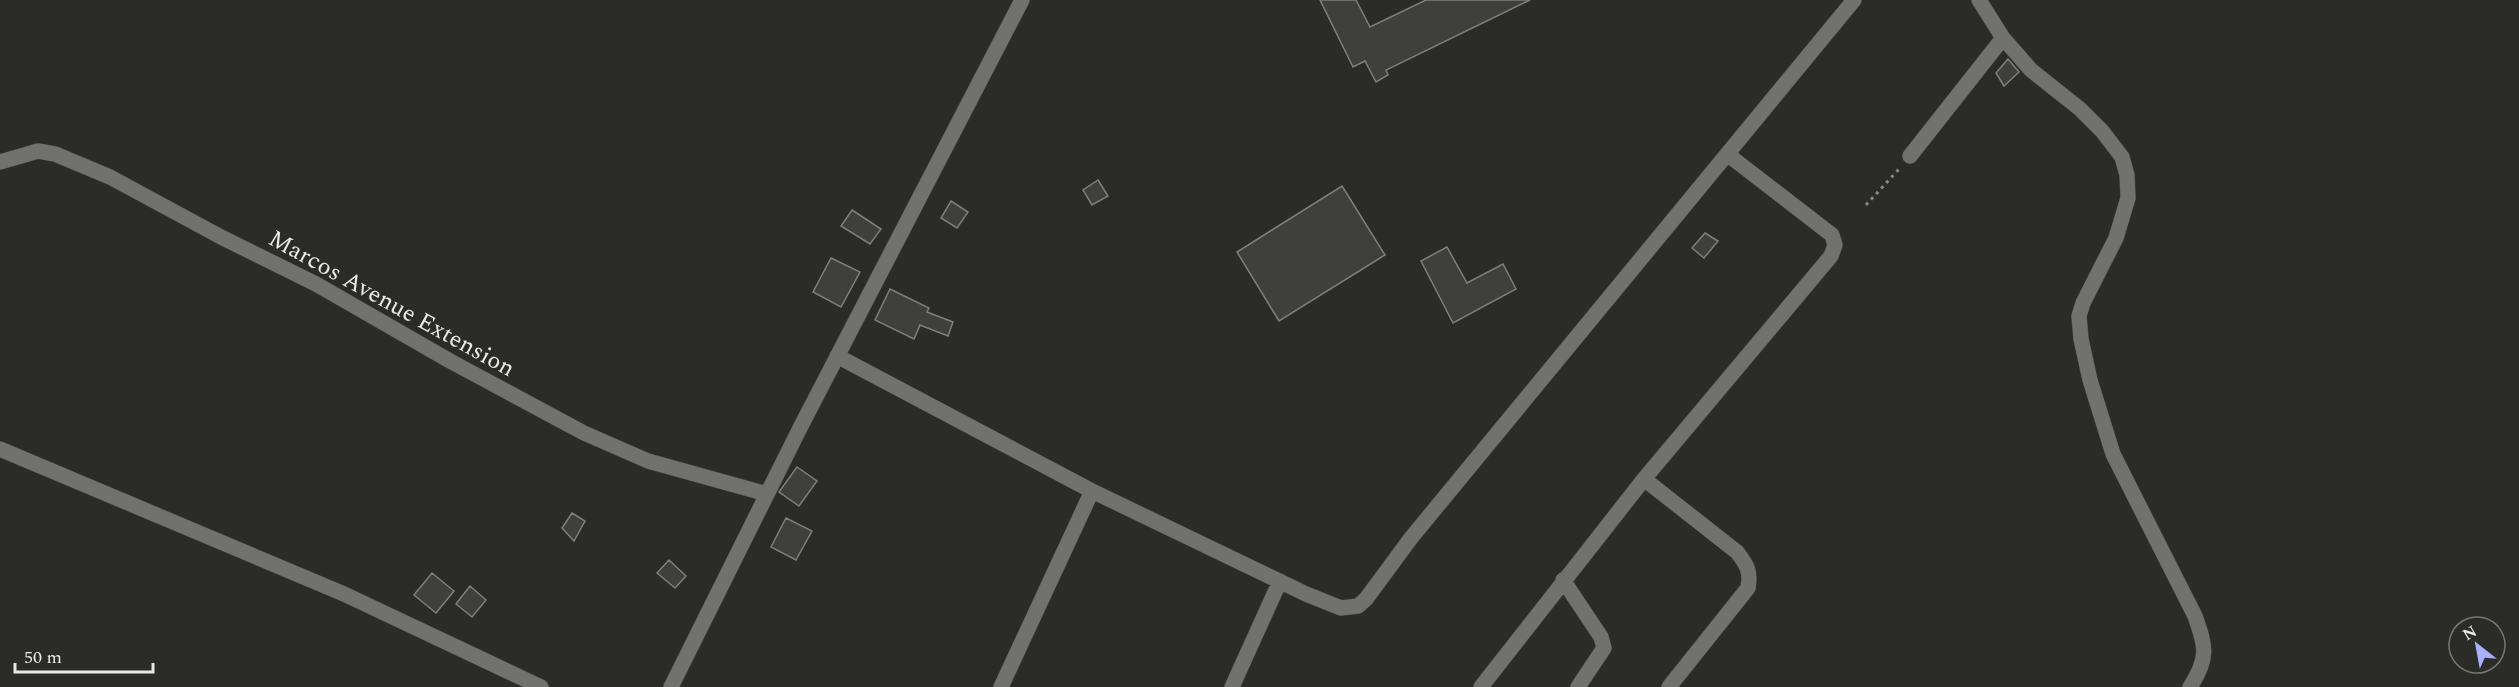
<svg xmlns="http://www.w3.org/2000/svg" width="2519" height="687" font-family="Spectral,serif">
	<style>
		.building { fill: #3f3f3d; stroke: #7f7e7b; stroke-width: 1.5 }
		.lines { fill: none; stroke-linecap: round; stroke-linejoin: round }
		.minor-casing { stroke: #474644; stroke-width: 16 }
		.path { stroke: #898986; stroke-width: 3; stroke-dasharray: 3 4.5; stroke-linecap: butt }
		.minor { stroke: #71716e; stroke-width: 15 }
		.labels { text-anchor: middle; stroke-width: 5; stroke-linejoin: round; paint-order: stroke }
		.street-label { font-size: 24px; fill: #e9e9e7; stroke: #2b2b28 }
	</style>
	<rect width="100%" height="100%" fill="#2b2b28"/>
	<!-- building -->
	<path class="building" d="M 1320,0 L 1356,0 L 1370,27 L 1426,0 L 1530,0 L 1386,70 L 1388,75 L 1376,82 L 1365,61 L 1353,67 Z
		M 2008,59 L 2019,72 L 2004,86 L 1996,73 Z
		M 1098,180 L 1108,196 L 1092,205 L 1083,190 Z
		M 1342,186 L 1385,255 L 1279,321 L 1237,252 Z
		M 951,201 L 968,212 L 957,228 L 941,218 Z
		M 852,210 L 881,229 L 870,244 L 841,226 Z
		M 1705,233 L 1718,241 L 1704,258 L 1692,248 Z
		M 1447,247 L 1467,283 L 1503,264 L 1516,289 L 1453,323 L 1421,261 Z
		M 831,258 L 860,272 L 841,307 L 813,292 Z
		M 890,289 L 929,308 L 927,312 L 953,322 L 948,336 L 920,325 L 914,339 L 875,320 Z
		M 797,467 L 817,481 L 799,506 L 779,492 Z
		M 572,513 L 585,521 L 574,541 L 562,528 Z
		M 786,518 L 812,531 L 796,560 L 771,547 Z
		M 669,560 L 686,576 L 675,588 L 657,573 Z
		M 432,573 L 454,591 L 436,613 L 414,595 Z
		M 470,586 L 486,600 L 472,617 L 456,604 Z"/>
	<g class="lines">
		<!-- minor casing -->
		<g class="minor-casing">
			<path id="minor" d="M 1979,0 L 2003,38 L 2031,70 L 2080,109 L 2102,131 L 2122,157 L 2127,175 L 2128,198 L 2116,238 L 2083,303 L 2079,316 L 2081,339 L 2090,380 L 2113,454 L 2195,616 C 2206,647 2209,658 2190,687
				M 1910,156 L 2003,38
				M 0,162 L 38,151 L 55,154 L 110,177 L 221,237 L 316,284 L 450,361 L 584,433 L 648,461 L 767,494
				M 837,356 L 1092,491 L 1306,594 L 1341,608 L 1358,606 L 1366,599 L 1411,538 L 1854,0
				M 0,449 L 344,594 L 541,687
				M 1644,479 L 1737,552 C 1747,565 1751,571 1748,588 L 1669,687
				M 1563,580 L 1601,637 L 1604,648 L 1578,687
				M 671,687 L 800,428 L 1022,0
				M 1001,687 L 1092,491
				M 1232,687 L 1280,581
				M 1481,687 L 1644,479 L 1831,256 L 1835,245 L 1832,235 L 1727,154"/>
		</g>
		<!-- path -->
		<path class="path" d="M 1866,205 L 1899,169"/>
		<!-- minor -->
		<use href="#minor" class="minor"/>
	</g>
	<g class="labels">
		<!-- street labels -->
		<g class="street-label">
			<text transform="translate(392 303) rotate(29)" y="8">Marcos Avenue Extension</text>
		</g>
	</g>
	<!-- north arrow -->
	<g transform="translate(2477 645) rotate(329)"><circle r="28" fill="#2b2b28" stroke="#777774" stroke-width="1.5"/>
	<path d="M0-4.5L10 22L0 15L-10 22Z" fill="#a8b0fc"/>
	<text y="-9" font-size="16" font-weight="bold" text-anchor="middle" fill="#e9e9e7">N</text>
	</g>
	<!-- scale -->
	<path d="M15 663v9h138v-9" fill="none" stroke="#e9e9e7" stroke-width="3"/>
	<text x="24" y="663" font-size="18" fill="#e9e9e7" stroke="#2b2b28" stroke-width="4.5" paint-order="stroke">50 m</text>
</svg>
